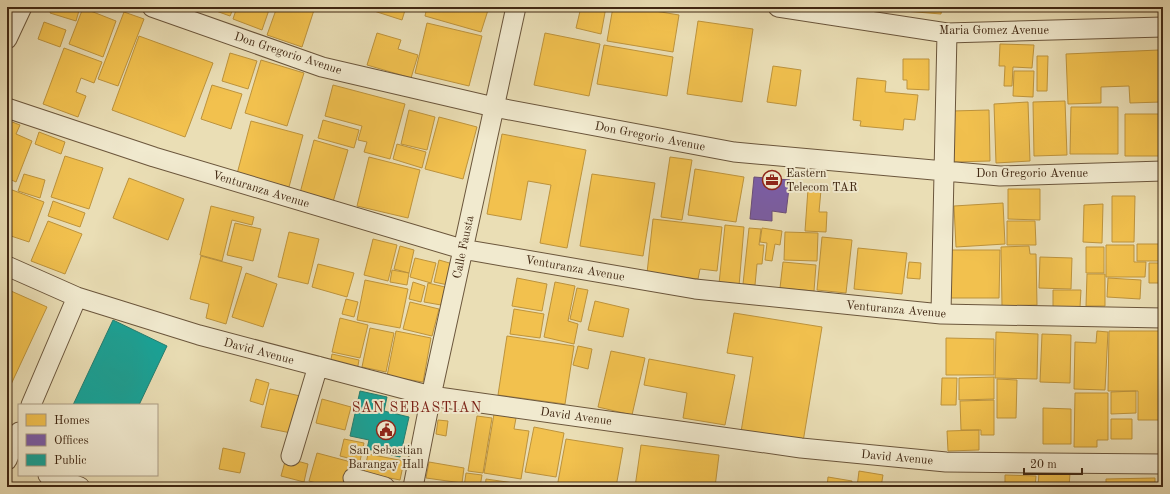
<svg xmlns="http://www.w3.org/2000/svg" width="1170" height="494" font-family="'Old Standard TT',serif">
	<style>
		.homes { fill: #f2c14e; stroke: #bd933c }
		.offices { fill: #7b5ea7; stroke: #6a4e7b }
		.public { fill: #17a398; stroke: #247e70 }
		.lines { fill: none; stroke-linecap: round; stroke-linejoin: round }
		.minor-casing { stroke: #6b563c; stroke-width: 21 }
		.minor { stroke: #f1eacf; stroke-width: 19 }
		.labels { text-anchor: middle; stroke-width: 4; stroke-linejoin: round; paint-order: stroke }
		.street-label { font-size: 12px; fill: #412813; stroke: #f1eacf }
		.poi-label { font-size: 12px; fill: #412813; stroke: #f1eacf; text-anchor: start }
		.quarter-label { font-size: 14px; letter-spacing: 1px; fill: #7a1f14; stroke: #f1eacf }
	</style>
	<rect width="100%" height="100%" fill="#eadeb5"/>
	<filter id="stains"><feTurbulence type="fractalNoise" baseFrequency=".005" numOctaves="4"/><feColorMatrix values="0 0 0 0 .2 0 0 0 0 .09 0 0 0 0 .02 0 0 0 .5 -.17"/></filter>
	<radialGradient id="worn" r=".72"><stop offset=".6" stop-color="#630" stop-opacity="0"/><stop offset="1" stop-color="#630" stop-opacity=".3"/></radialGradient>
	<!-- homes -->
	<path class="homes" d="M 52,7 L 80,7 L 76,21 L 50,13 Z
		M 205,7 L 234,7 L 230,16 Z
		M 237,7 L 270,7 L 262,30 L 233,19 Z
		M 277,7 L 315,7 L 302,47 L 267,35 Z
		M 375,7 L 406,7 L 402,20 L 374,11 Z
		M 427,7 L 489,7 L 481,32 L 425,16 Z
		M 581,7 L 606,7 L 601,34 L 576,28 Z
		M 613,7 L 631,7 L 679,15 L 673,52 L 607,41 Z
		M 885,7 L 903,7 L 903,11 L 885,10 Z
		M 904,7 L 942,7 L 941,14 L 904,11 Z
		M 83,8 L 116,21 L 103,57 L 69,44 Z
		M 124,12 L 144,19 L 118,86 L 98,79 Z
		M 698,21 L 753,29 L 742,102 L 687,94 Z
		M 44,22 L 66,30 L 60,47 L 38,39 Z
		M 427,23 L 482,36 L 469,86 L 415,73 Z
		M 377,33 L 401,40 L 398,49 L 418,55 L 411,78 L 367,65 Z
		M 545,33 L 600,44 L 589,96 L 534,85 Z
		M 139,36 L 213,63 L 185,137 L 112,110 Z
		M 1000,44 L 1034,45 L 1032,68 L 1013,67 L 1012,86 L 1004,86 L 1005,66 L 999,66 Z
		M 604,45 L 673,57 L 667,96 L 597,84 Z
		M 64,48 L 102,62 L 94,83 L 81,78 L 76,92 L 86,96 L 78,117 L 43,104 Z
		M 1159,50 L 1161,102 L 1130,103 L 1129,86 L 1101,87 L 1101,103 L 1068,104 L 1066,54 Z
		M 230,53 L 257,61 L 248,89 L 222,81 Z
		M 1037,56 L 1048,56 L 1047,91 L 1037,91 Z
		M 903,59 L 929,59 L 929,90 L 907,89 L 907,80 L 903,80 Z
		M 261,60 L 304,73 L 287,126 L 245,113 Z
		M 773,66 L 801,70 L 796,106 L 767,102 Z
		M 1014,71 L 1034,71 L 1033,97 L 1013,96 Z
		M 857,78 L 886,81 L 885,92 L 918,95 L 915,120 L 904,119 L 903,130 L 860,126 L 861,121 L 853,120 Z
		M 212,85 L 242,94 L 231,129 L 201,119 Z
		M 333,85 L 405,104 L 390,159 L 364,152 L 367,142 L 358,140 L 362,126 L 325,116 Z
		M 1065,101 L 1067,155 L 1034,156 L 1033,102 Z
		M 1028,102 L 1030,161 L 996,163 L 994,104 Z
		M 1071,107 L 1118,107 L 1118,154 L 1070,154 Z
		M 409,110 L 435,117 L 427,150 L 401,144 Z
		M 989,110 L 990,161 L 953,162 L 952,111 Z
		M 1125,114 L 1163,114 L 1162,156 L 1125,156 Z
		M 439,117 L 477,127 L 463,179 L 425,169 Z
		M 7,120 L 20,125 L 16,134 L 32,141 L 16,182 L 7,178 Z
		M 323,120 L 359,130 L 354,148 L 318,138 Z
		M 251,121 L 303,135 L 289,187 L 237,174 Z
		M 39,132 L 65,142 L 61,154 L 35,144 Z
		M 502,134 L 586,150 L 567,248 L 540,243 L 551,185 L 528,181 L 521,220 L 487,214 Z
		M 314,140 L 348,150 L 333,202 L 300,193 Z
		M 397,144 L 426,152 L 422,168 L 393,159 Z
		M 65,156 L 103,168 L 89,209 L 51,197 Z
		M 369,157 L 420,170 L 408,218 L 357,206 Z
		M 670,157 L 692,160 L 682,220 L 661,217 Z
		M 695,169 L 744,177 L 736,222 L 688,215 Z
		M 24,174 L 45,180 L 40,198 L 18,191 Z
		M 592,174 L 655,183 L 643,256 L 580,246 Z
		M 129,178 L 184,199 L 168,240 L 113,218 Z
		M 7,188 L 44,202 L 29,242 L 11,236 L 7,244 Z
		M 808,189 L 821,190 L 819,212 L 827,212 L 826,232 L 805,231 Z
		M 1008,189 L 1040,189 L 1040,220 L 1008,219 Z
		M 1112,196 L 1135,196 L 1134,242 L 1112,242 Z
		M 53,201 L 85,213 L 80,227 L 48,216 Z
		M 1003,203 L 1005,244 L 956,247 L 954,206 Z
		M 1103,204 L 1102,243 L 1083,242 L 1084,205 Z
		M 211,206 L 254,217 L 252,225 L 232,220 L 222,261 L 200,255 Z
		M 653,219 L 722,227 L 717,271 L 700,269 L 698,279 L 647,273 Z
		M 48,221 L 82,234 L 65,274 L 31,261 Z
		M 1007,221 L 1035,221 L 1036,245 L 1007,245 Z
		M 235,223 L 261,229 L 253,261 L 227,255 Z
		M 725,225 L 744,227 L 739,286 L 719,284 Z
		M 749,228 L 761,229 L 759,245 L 764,245 L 762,264 L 757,264 L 755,285 L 743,284 Z
		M 762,228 L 782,231 L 780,245 L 775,244 L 772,261 L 765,260 L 767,243 L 760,242 Z
		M 289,232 L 319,239 L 308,284 L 278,277 Z
		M 785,232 L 818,233 L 817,261 L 784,260 Z
		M 822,237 L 852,240 L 846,293 L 817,290 Z
		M 373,239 L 397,245 L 388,281 L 364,275 Z
		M 1137,244 L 1163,244 L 1163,261 L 1137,261 Z
		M 1106,245 L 1134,245 L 1134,262 L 1146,262 L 1145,277 L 1106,277 Z
		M 400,246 L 414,250 L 409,273 L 394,269 Z
		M 1029,246 L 1030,254 L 1036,254 L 1037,305 L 1002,306 L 1001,247 Z
		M 1086,247 L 1104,247 L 1104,273 L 1086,273 Z
		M 858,248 L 907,253 L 902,294 L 854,289 Z
		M 951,250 L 1000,250 L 999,298 L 951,298 Z
		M 201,256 L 242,267 L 226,324 L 206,318 L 209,304 L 190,299 Z
		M 1040,257 L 1072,258 L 1071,289 L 1039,288 Z
		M 415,258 L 436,263 L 431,283 L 410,277 Z
		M 439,260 L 453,264 L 448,285 L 434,282 Z
		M 783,262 L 816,265 L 814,291 L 780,288 Z
		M 909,262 L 921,263 L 920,279 L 907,278 Z
		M 1149,263 L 1163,263 L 1163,283 L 1149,283 Z
		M 318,264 L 354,273 L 347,297 L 312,287 Z
		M 392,270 L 409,273 L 407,285 L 390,282 Z
		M 246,273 L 277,284 L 263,327 L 232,317 Z
		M 1087,274 L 1105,274 L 1105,306 L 1086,306 Z
		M 517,278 L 547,284 L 542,311 L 512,306 Z
		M 1108,278 L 1141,280 L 1140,299 L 1107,297 Z
		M 365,280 L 408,289 L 400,328 L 357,320 Z
		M 413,282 L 425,286 L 421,302 L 409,299 Z
		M 555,282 L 575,286 L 568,321 L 578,324 L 574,344 L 544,337 Z
		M 428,283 L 445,287 L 441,305 L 424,302 Z
		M 577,288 L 588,290 L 581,322 L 570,319 Z
		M 1053,290 L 1081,290 L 1080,307 L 1053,307 Z
		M 11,291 L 47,307 L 7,393 L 7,300 Z
		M 346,299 L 358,302 L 354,317 L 342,314 Z
		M 595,301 L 629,309 L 623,337 L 588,330 Z
		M 410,302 L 439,309 L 432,336 L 403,329 Z
		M 514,309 L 544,314 L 540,338 L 510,334 Z
		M 734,313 L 822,327 L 803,442 L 741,432 L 753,357 L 727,353 Z
		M 340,318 L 368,325 L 360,358 L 332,352 Z
		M 370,328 L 394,333 L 386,372 L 362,367 Z
		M 396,331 L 431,338 L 423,382 L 387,376 Z
		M 1097,331 L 1108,332 L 1105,390 L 1074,389 L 1075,342 L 1096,343 Z
		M 1109,331 L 1163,331 L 1163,420 L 1138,420 L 1138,391 L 1108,391 Z
		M 996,332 L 1038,334 L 1037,379 L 995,378 Z
		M 1042,334 L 1071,335 L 1070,383 L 1040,382 Z
		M 507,336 L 574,346 L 565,404 L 498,395 Z
		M 946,338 L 994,339 L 994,375 L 946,375 Z
		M 578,346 L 592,349 L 588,369 L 573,365 Z
		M 611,351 L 645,358 L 632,415 L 598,407 Z
		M 332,354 L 359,360 L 357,371 L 330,365 Z
		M 649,359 L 735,375 L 725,425 L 683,418 L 687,393 L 644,385 Z
		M 994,377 L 994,399 L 959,400 L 959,378 Z
		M 942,378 L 957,378 L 956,405 L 941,405 Z
		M 256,379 L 269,383 L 263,405 L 250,401 Z
		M 997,379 L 1017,380 L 1016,418 L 997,418 Z
		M 270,389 L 300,396 L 291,433 L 261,427 Z
		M 1136,391 L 1136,413 L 1111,414 L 1111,392 Z
		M 1075,393 L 1108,393 L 1108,440 L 1097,440 L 1097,447 L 1074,447 Z
		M 322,399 L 351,407 L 345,430 L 316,423 Z
		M 994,400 L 994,435 L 981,435 L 981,430 L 961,430 L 960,401 Z
		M 1043,408 L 1071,409 L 1071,444 L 1043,444 Z
		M 494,414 L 516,418 L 514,429 L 529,431 L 521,479 L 484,473 Z
		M 477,416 L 492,418 L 483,473 L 468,471 Z
		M 1111,419 L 1132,419 L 1132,439 L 1111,439 Z
		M 438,420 L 448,421 L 446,436 L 436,434 Z
		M 1162,424 L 1163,424 L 1163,454 L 1162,454 Z
		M 534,427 L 564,433 L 556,477 L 525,472 Z
		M 979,430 L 979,450 L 948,451 L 947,431 Z
		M 344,439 L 364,443 L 360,461 L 340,456 Z
		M 566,439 L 623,448 L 616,487 L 557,487 Z
		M 641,445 L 719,455 L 715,487 L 635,487 Z
		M 223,448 L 245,453 L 240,473 L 219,469 Z
		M 317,453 L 351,462 L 344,487 L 330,487 L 309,481 Z
		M 368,454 L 404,461 L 400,480 L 364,473 Z
		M 286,458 L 308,464 L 304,482 L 281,476 Z
		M 429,462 L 464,468 L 462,483 L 426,478 Z
		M 859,471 L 883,475 L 881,487 L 857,487 Z
		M 1039,472 L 1070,473 L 1069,487 L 1038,487 Z
		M 466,473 L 482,475 L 480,487 L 464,487 Z
		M 1005,475 L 1036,476 L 1035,487 L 1005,487 Z
		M 1159,475 L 1163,475 L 1163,487 L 1159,487 Z
		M 828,477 L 852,481 L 851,487 L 827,487 Z
		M 1155,478 L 1155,487 L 1106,487 L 1106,479 Z
		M 486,479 L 542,487 L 485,487 Z"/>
	<!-- offices -->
	<path class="offices" d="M 754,177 L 790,180 L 786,213 L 772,211 L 772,221 L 750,219 Z"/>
	<!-- public -->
	<path class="public" d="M 113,320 L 167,346 L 139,405 L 73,405 Z
		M 360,391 L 387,397 L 384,411 L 409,417 L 400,457 L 367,449 L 369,440 L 350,436 Z"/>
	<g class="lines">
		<!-- minor casing -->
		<g class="minor-casing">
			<path id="minor" d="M 152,7 L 322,67 L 494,107 L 734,152 L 1000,176 L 1163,171
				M 778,7 L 947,33 L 1163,27
				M 7,39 L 22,7
				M 7,108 L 154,157 L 462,249 L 695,289 L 941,314 L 1163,318
				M 7,266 L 77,297 L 199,335 L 431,396 L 801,448 L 946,462 L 1163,464
				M 941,314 L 947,33
				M 31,405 L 77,297
				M 291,456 L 318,366
				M 7,460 L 19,432
				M 48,475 L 80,487
				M 353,478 L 385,487
				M 413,487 L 431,396 L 516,7"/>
		</g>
		<!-- minor -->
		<use href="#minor" class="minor"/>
	</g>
	<!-- icons -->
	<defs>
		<g id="office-ring" transform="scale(1)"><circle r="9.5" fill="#f1eacf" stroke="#8f2418" stroke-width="1.5"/><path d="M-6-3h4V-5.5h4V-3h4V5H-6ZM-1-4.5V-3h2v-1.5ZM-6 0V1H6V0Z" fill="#8f2418"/></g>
		<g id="civic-ring" transform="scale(1)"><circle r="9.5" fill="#f1eacf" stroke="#8f2418" stroke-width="1.5"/><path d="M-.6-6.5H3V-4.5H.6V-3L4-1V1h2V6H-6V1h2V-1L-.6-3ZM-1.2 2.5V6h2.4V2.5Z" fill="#8f2418"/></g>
	</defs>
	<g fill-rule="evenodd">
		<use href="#office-ring" x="772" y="180"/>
		<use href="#civic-ring" x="386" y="430"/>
	</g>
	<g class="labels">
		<!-- street labels -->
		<g class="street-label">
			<text x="994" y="34">Maria Gomez Avenue</text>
			<text transform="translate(288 53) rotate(18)" y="4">Don Gregorio Avenue</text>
			<text transform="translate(650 136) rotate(11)" y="4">Don Gregorio Avenue</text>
			<text x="1032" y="177">Don Gregorio Avenue</text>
			<text transform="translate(261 189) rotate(17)" y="4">Venturanza Avenue</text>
			<text transform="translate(463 247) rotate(-78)" y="4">Calle Fausta</text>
			<text transform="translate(575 268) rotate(10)" y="4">Venturanza Avenue</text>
			<text transform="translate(896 309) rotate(5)" y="4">Venturanza Avenue</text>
			<text transform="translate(259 351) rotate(15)" y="4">David Avenue</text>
			<text transform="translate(576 416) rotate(8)" y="4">David Avenue</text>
			<text transform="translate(897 457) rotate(5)" y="4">David Avenue</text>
		</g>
		<!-- poi labels -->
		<g class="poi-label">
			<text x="786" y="177">Eastern<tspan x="786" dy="14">Telecom TAR</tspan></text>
			<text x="386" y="454" text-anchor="middle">San Sebastian<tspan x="386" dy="14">Barangay Hall</tspan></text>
		</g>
		<!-- quarter labels -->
		<g class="quarter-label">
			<text x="417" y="412">SAN SEBASTIAN</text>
		</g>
	</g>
	<!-- margin -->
	<rect width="1170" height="494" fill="none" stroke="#eadeb5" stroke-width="24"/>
	<rect x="8" y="8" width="1154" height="478" fill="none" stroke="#412813" stroke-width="2"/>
	<rect x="12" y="12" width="1146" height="470" fill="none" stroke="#412813"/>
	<!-- legend -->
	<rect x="18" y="404" width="140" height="72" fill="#f1eacf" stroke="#ab9c84"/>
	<rect x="26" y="414" width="20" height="12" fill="#f2c14e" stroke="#ab9c84"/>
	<text x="54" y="424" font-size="12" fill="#412813">Homes</text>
	<rect x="26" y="434" width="20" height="12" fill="#7b5ea7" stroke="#ab9c84"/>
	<text x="54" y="444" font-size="12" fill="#412813">Offices</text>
	<rect x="26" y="454" width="20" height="12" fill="#17a398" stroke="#ab9c84"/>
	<text x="54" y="464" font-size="12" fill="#412813">Public</text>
	<!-- scale -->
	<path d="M1024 468v6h58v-6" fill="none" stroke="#412813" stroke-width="2"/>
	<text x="1030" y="468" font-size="12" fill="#412813" stroke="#f1eacf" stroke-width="3" paint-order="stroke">20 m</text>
	<rect width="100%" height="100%" filter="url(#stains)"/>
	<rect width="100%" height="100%" fill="url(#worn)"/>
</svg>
